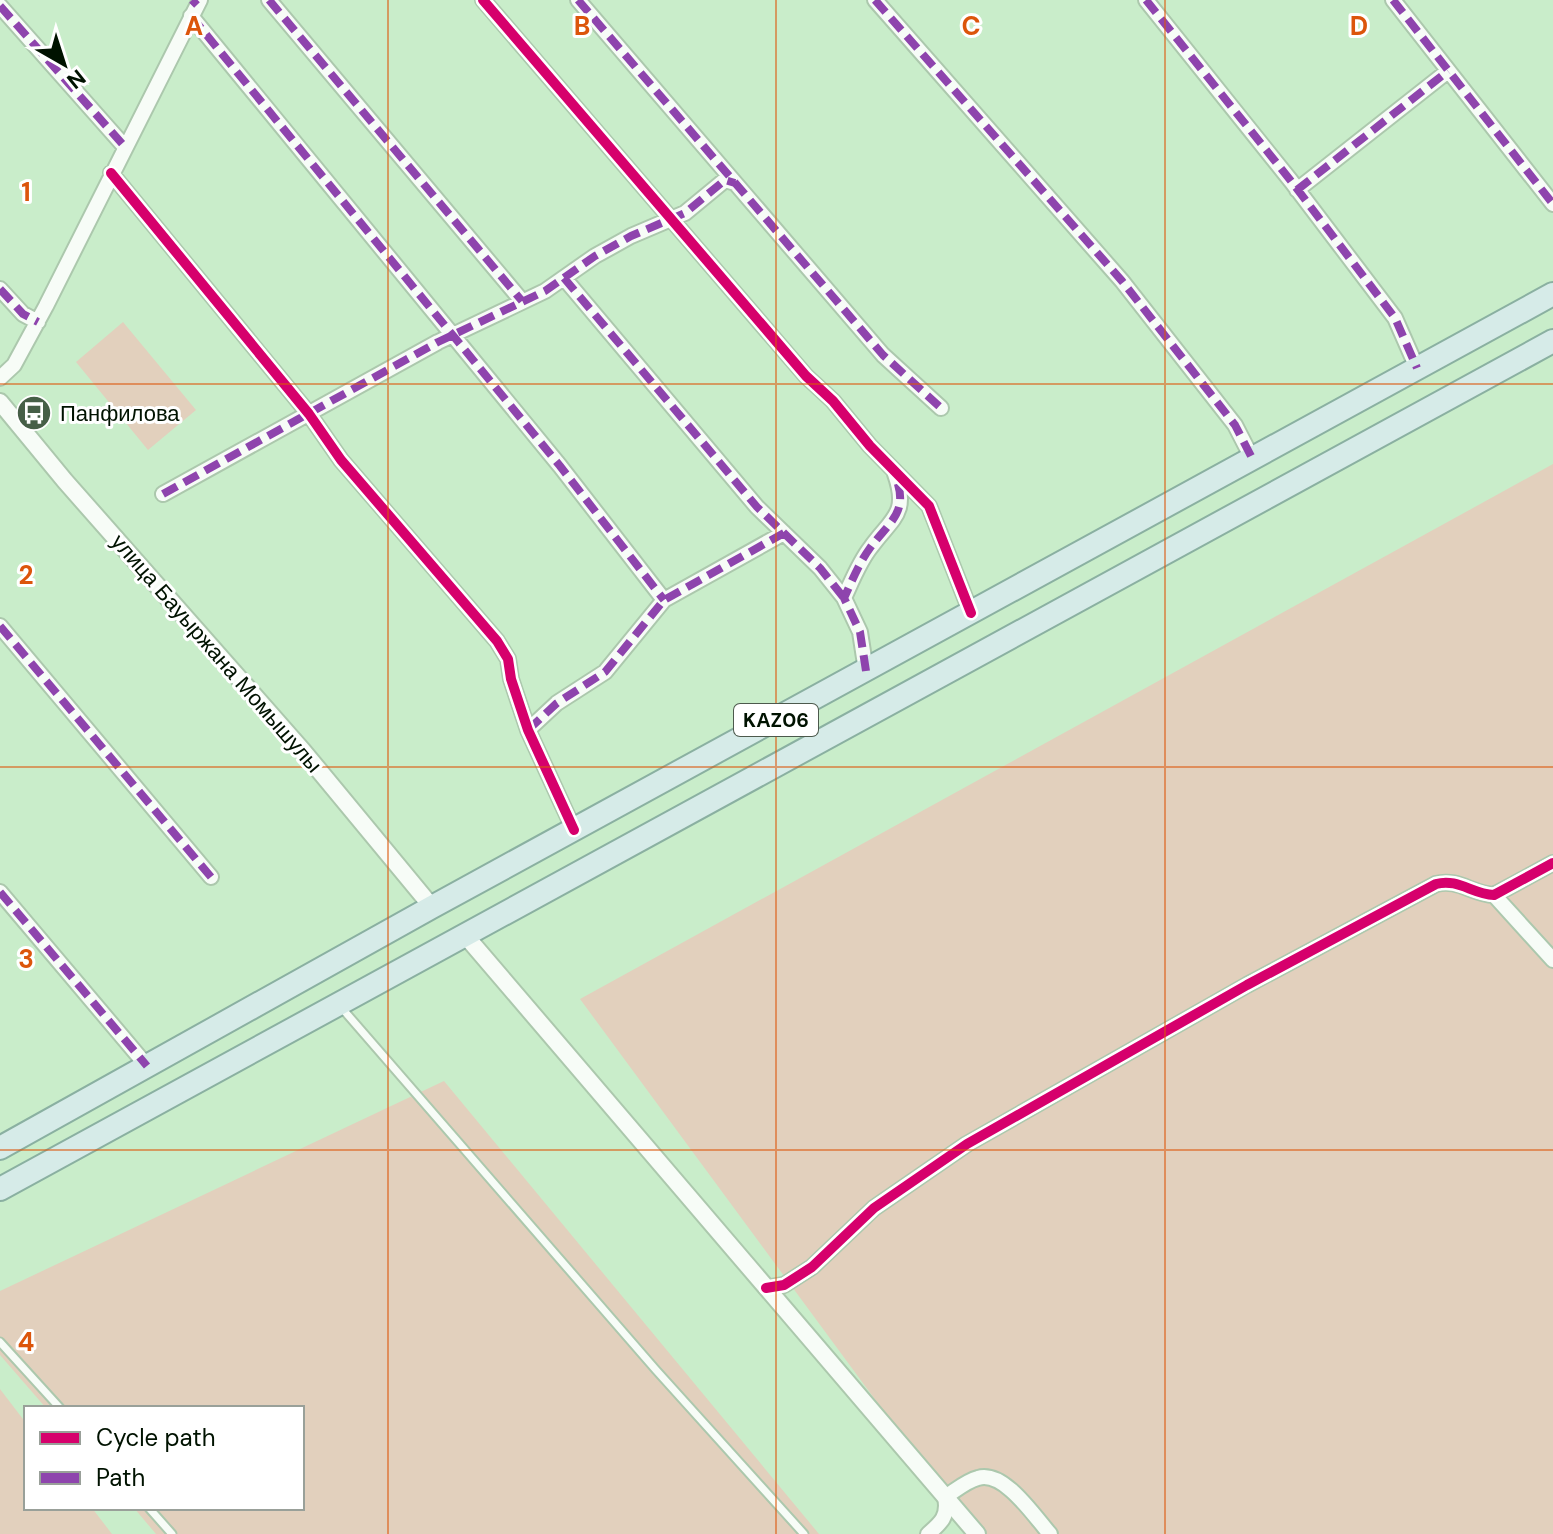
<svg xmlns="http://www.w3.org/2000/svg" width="1553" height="1534" font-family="'DM Sans',sans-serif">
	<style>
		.green { fill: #e2d0bd }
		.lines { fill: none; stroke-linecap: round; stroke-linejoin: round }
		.service-casing { stroke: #acc8ad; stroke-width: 11 }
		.minor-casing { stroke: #acc8ad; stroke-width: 18 }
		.tertiary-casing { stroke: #acc8ad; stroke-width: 20 }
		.trunk-casing { stroke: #8ab0a1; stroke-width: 26 }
		.service { stroke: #f7fcf7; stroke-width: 7 }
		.minor { stroke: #f7fcf7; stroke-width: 14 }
		.tertiary { stroke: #f7fcf7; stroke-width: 16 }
		.trunk { stroke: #d6ebe8; stroke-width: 22 }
		.quiet { stroke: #8e44ad; stroke-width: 8; stroke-dasharray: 16 8; stroke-linecap: butt }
		.cycleway-casing { stroke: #fff; stroke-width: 15 }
		.cycleway { stroke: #d6006c; stroke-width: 10 }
		.grid { fill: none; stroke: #dc550b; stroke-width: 2; stroke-opacity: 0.55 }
		.labels { text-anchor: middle; stroke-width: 6; stroke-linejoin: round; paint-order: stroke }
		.shield { fill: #fff; stroke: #4c594c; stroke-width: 2 }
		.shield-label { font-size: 20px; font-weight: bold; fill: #001200 }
		.poi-label { font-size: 22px; fill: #001200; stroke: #fff; text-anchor: start }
		.street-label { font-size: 22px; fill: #001200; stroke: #fff }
		.grid-label { font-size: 26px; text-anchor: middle; font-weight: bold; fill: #dc550b; stroke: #fff; stroke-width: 6; stroke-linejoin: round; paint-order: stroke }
	</style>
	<rect width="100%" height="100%" fill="#c9edca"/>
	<!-- green -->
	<path class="green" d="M 123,322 L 196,410 L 148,450 L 76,362 Z
		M 1553,464 L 1553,1534 L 981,1534 L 952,1504 L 580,999 Z
		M 444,1081 L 819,1534 L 156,1534 L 134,1508 L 302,1508 L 302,1408 L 46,1408 L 0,1355 L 0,1291 Z
		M 0,1389 L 26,1423 L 26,1508 L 92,1508 L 112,1534 L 0,1534 Z"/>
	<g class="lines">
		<!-- service casing -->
		<g class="service-casing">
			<path id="service" d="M 340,1006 L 656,1370 L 804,1534
				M 0,1342 L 60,1408
				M 149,1508 L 172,1534"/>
		</g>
		<!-- minor casing -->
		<g class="minor-casing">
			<path id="minor" d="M 269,0 L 522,301
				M 483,0 L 806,376 L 833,401 L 870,446 L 929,506 L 971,613
				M 578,0 L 883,355 L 941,408
				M 875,0 L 1122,281 L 1235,425 L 1252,458
				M 1146,0 L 1291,181 L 1395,318 L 1417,368
				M 1393,0 L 1553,204
				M 0,6 L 125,147
				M 191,16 L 560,466 L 664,600
				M 111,173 L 309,414 L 341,460 L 497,641 L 508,659 L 511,679 L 528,730 L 574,830
				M 1297,190 L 1448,71
				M 564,278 L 757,507 L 820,568 L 844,598
				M 0,289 L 23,314 L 38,322
				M 0,378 L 14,365 L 46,306 L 200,0
				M 163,494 L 438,342 L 545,291 L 595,256 L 631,236 L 685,213 L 725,180 L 735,183
				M 0,626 L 211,877
				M 866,671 L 860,632 L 844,598 C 852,581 859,562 871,547 C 892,518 909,514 895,474
				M 528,730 L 557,703 L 605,672 L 664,600 L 784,533
				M 0,892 L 147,1066
				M 1494,895 L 1553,960
				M 766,1288 L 784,1285 L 812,1267 L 874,1208 L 967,1144 L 1247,985 L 1436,884 C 1458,878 1472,894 1494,895 L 1553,863
				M 928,1534 C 941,1523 949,1516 945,1497 C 955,1491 966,1481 978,1478 C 1004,1470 1034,1516 1050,1534"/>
		</g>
		<!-- tertiary casing -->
		<g class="tertiary-casing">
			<path id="tertiary" d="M 0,402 L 65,481 L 303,751 L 432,907
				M 465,935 L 977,1534"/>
		</g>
		<!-- trunk casing -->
		<g class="trunk-casing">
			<path id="trunk" d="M 0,1148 L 432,907 L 1553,294
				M 0,1189 L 1553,341"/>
		</g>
		<!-- service -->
		<use href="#service" class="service"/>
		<!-- minor -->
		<use href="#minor" class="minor"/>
		<!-- tertiary -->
		<use href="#tertiary" class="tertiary"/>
		<!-- trunk -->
		<use href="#trunk" class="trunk"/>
		<!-- quiet -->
		<path class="quiet" d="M 192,0 L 197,5
			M 269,0 L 522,301
			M 578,0 L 883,355 L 941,408
			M 875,0 L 1122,281 L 1235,425 L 1252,458
			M 1146,0 L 1291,181 L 1395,318 L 1417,368
			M 1393,0 L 1553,204
			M 0,6 L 125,147
			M 191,16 L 560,466 L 664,600
			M 1297,190 L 1448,71
			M 564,278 L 757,507 L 820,568 L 844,598
			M 0,289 L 23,314 L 38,322
			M 163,494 L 438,342 L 545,291 L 595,256 L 631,236 L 685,213 L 725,180 L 735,183
			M 0,626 L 211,877
			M 866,671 L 860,632 L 844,598 C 852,581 859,563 870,548 C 889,522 909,513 896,478
			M 528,730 L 557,703 L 605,672 L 664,600 L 784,533
			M 0,892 L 147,1066"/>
		<!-- cycleway casing -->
		<g class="cycleway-casing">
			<path id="cycleway" d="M 483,0 L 806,376 L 833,401 L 870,446 L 929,506 L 971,613
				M 111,173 L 309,414 L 341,460 L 497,641 L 508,659 L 511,679 L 528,730 L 574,830
				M 766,1288 L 784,1285 L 812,1267 L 874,1208 L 967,1144 L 1247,985 L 1436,884 C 1458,878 1472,894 1494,895 L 1553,863"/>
		</g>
		<!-- cycleway -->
		<use href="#cycleway" class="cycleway"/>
	</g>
	<!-- grid -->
	<path class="grid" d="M 388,0 L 388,1534M 776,0 L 776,1534M 1165,0 L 1165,1534M 0,384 L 1553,384M 0,767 L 1553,767M 0,1150 L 1553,1150"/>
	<!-- icons -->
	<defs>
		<g id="bus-disc" transform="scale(1.8)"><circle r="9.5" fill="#465f47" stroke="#fff"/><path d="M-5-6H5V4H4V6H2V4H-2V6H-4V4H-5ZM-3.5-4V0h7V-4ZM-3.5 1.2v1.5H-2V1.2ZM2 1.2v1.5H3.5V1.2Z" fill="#fff"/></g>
	</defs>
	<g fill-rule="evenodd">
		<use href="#bus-disc" x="34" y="413"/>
	</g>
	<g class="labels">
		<!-- shield labels -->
		<rect class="shield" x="734" y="704" width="84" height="32" rx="6"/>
		<g class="shield-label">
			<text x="776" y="727">KАZ06</text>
		</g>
		<!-- poi labels -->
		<g class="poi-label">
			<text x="60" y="421">Панфилова</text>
		</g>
		<!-- street labels -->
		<g class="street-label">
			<text transform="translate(217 653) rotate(49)" y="8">улица Бауыржана Момышулы</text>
		</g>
	</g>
	<g class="grid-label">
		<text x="194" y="35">A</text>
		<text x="582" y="35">B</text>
		<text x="971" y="35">C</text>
		<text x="1359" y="35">D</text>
		<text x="26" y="201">1</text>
		<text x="26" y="584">2</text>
		<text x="26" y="968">3</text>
		<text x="26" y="1351">4</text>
	</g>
	<!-- legend -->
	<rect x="24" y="1406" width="280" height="104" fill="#ffffff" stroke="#99a099" stroke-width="2"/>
	<rect x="40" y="1432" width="40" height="12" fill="#d6006c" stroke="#99a099" stroke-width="2"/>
	<text x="96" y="1446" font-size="24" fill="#001200">Cycle path</text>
	<rect x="40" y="1472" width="40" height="12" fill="#8e44ad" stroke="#99a099" stroke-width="2"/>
	<text x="96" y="1486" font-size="24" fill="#001200">Path</text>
	<!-- north arrow -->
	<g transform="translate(64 64) rotate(141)" stroke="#ffffff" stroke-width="6" paint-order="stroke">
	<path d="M0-6L14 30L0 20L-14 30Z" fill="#001200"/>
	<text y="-12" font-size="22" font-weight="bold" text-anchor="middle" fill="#001200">N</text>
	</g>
</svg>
